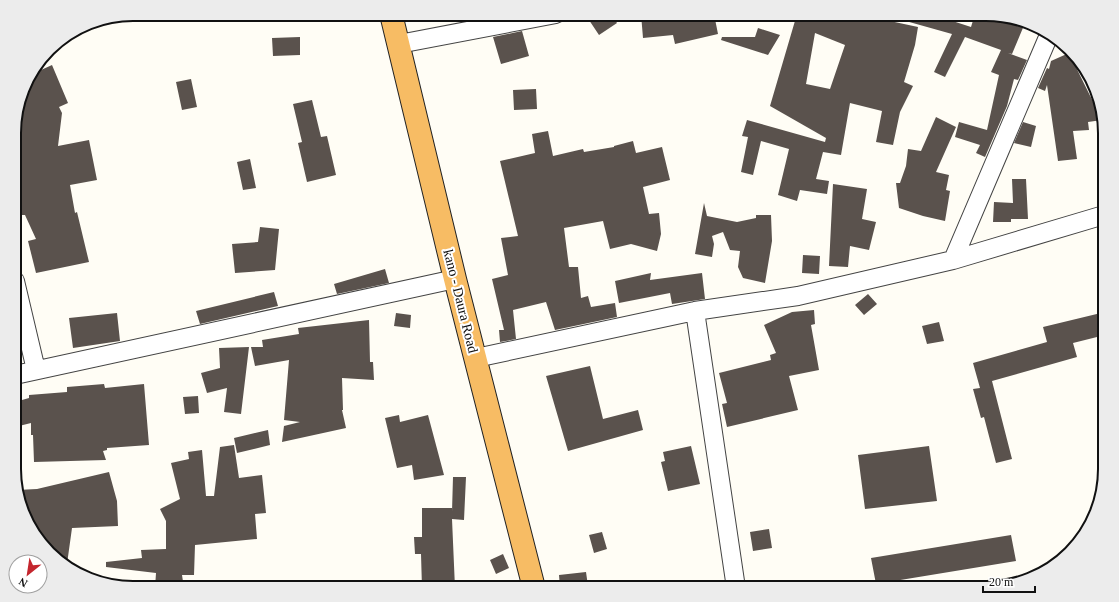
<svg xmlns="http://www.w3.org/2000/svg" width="1119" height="602" font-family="'Times New Roman',serif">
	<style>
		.building { fill: #5a524d; fill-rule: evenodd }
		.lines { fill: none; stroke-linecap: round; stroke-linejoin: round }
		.minor-casing { stroke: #444; stroke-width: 20 }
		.trunk-casing { stroke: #222; stroke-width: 24 }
		.minor { stroke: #fff; stroke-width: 18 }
		.trunk { stroke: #f7bc64; stroke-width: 22 }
		.labels { text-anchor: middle; stroke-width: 4; stroke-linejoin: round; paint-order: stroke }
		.street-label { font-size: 14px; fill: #111; stroke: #fff }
		.rim { fill: none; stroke: #111; stroke-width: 2 }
	</style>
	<rect width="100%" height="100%" fill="#fffdf5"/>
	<!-- building -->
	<path class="building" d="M 585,14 L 611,14 L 617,23 L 599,35 Z
		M 641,14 L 663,14 L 664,21 L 692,14 L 714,14 L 718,34 L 675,44 L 673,35 L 643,38 Z
		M 797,14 L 892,14 L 890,21 L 918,27 L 915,45 L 904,82 L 913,86 L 900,112 L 893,145 L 876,142 L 882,111 L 850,103 L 841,155 L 823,152 L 816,179 L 829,181 L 827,194 L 800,190 L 797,201 L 778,195 L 789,149 L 761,141 L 753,175 L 741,172 L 748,137 L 742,136 L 747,120 L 825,142 L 826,138 L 770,106 ZM 815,33 L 845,45 L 830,89 L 806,84 Z
		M 896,14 L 931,14 L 971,27 L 975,14 L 986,14 L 1025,23 L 1012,54 L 1008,53 L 1027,60 L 1018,80 L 1014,79 L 1007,106 L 985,157 L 976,153 L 980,145 L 955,137 L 959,122 L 987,130 L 999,75 L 991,72 L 1001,50 L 965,37 L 945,77 L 934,72 L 952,34 L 895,18 Z
		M 758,28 L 780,35 L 768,55 L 721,40 L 722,37 L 755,37 Z
		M 522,31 L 529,56 L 501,64 L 493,37 Z
		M 300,37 L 300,55 L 273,56 L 272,38 Z
		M 1069,53 L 1102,120 L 1088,122 L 1089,130 L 1073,131 L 1077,159 L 1058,161 L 1047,85 L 1045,91 L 1038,88 L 1047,68 L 1049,69 L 1051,61 Z
		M 52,65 L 68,103 L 59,107 L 62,113 L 58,146 L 89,140 L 97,180 L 70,185 L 75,213 L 77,212 L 89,262 L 36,273 L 28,241 L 36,239 L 25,215 L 18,215 L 14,177 L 14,125 L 26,80 L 30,75 Z
		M 191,79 L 197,107 L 182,110 L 176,82 Z
		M 536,89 L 537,109 L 514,110 L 513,90 Z
		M 312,100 L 321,137 L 327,136 L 336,175 L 307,182 L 298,143 L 302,142 L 293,104 Z
		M 936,117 L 956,127 L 936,172 L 949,175 L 946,190 L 950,191 L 945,221 L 923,216 L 899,208 L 896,183 L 900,183 L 906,166 L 908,149 L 921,151 Z
		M 1023,122 L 1036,126 L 1031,147 L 1014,143 Z
		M 548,131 L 553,156 L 583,149 L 584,152 L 614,147 L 614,146 L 633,141 L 636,153 L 662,147 L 670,180 L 643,187 L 649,214 L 659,213 L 661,234 L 657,251 L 631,244 L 610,249 L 603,221 L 564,228 L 569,267 L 578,267 L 581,298 L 588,296 L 591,307 L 615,303 L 617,317 L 555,330 L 546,302 L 513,310 L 516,339 L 500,342 L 499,330 L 504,330 L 492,279 L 508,275 L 501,238 L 518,236 L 500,161 L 535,153 L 532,134 Z
		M 250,159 L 256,188 L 243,190 L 237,162 Z
		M 1012,179 L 1026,179 L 1028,219 L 1011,219 L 1011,222 L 993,222 L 994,202 L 1013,203 Z
		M 833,184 L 867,189 L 862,219 L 876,222 L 869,250 L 850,246 L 848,267 L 829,266 Z
		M 704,203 L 707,216 L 737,222 L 756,218 L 756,215 L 771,215 L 772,241 L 765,283 L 743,278 L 738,267 L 740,251 L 730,250 L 723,232 L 712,236 L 714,244 L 712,257 L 695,254 Z
		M 260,227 L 279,229 L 275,270 L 235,273 L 232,244 L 258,242 Z
		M 803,255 L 820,256 L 819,274 L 802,273 Z
		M 385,269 L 389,283 L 337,294 L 334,284 Z
		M 651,273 L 650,280 L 702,273 L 705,299 L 672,304 L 670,293 L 619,303 L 615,281 Z
		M 274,292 L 278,306 L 200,324 L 196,311 Z
		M 868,294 L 877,304 L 864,315 L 855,305 Z
		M 814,310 L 815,324 L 811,325 L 819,370 L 789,376 L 798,410 L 727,427 L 722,404 L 727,403 L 719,373 L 771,360 L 770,355 L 776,353 L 764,325 L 792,312 Z
		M 1105,312 L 1105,335 L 1073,343 L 1077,357 L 992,381 L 1012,459 L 996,463 L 984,417 L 981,418 L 973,389 L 980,388 L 973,363 L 1047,342 L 1043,327 Z
		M 117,313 L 120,341 L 73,348 L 69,318 Z
		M 396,313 L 411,315 L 410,328 L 394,326 Z
		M 369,320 L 370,362 L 373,362 L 374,380 L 342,378 L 343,410 L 342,410 L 346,428 L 282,442 L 284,426 L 300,422 L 284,420 L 289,360 L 255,366 L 251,347 L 263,347 L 262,340 L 299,334 L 298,328 Z
		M 939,322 L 944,341 L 927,344 L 922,326 Z
		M 249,347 L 241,414 L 224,412 L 227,388 L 207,393 L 201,373 L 220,368 L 219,348 Z
		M 590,366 L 603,419 L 638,410 L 643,430 L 568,451 L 546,376 Z
		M 104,384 L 105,388 L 144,384 L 149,445 L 107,448 L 107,450 L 103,451 L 106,460 L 34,462 L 33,435 L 31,435 L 31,423 L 15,427 L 15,402 L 29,398 L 29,395 L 67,392 L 67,387 Z
		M 198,396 L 199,413 L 185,414 L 183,397 Z
		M 399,415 L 400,422 L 428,415 L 444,475 L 414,480 L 412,465 L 397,468 L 385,418 Z
		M 268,430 L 270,445 L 237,453 L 234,438 Z
		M 234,445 L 239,478 L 262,475 L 266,513 L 255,514 L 257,539 L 195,545 L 194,575 L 182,575 L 184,588 L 155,588 L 156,573 L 106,567 L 106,562 L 142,558 L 141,550 L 166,549 L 166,521 L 160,509 L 180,499 L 171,463 L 189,459 L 188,452 L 202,450 L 206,496 L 214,496 L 220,447 Z
		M 691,446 L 700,484 L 668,491 L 661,462 L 665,461 L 663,452 Z
		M 929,446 L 937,501 L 865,509 L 858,455 Z
		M 109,472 L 117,501 L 118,526 L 72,528 L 67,564 L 34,535 L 17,490 L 37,489 Z
		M 453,477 L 466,477 L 464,520 L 452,519 L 455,588 L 422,588 L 421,554 L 415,554 L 414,537 L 422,537 L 422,508 L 452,508 L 452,512 Z
		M 769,529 L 772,548 L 753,551 L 750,532 Z
		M 602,532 L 607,549 L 594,553 L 589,535 Z
		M 1011,535 L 1016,561 L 876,584 L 871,558 Z
		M 503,554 L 509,568 L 496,574 L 490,560 Z
		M 586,572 L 588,586 L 560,588 L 559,575 Z"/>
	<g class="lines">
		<!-- minor casing -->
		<g class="minor-casing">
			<path id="minor" d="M 399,44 L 556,14
				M 953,260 L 1049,35
				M 15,281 L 36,370
				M 695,311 L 736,588
				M 476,358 L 695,311 L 798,296 L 953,260 L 1104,215
				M 15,375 L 455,279"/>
		</g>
		<!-- trunk casing -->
		<g class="trunk-casing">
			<path id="trunk" d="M 391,14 L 455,279 L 534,588"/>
		</g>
		<!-- minor -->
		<use href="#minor" class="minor"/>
		<!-- trunk -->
		<use href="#trunk" class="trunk"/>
	</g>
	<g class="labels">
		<!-- street labels -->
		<g class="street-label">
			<text transform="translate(461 301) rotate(76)" y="5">kano - Daura Road</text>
		</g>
	</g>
	<!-- crop -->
	<path d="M0 0H1119V602H0ZM133 21H986A112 112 0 0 1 1098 133V469A112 112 0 0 1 986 581H133A112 112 0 0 1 21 469V133A112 112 0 0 1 133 21Z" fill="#ececec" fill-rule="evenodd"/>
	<path class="rim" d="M133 21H986A112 112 0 0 1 1098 133V469A112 112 0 0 1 986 581H133A112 112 0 0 1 21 469V133A112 112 0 0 1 133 21Z"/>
	<!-- north arrow -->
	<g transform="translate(28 574) rotate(210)"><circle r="19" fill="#ffffff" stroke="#a0a0a0"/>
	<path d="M0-3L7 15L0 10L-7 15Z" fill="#c4262e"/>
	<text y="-6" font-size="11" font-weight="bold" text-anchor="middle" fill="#111111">N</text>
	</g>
	<!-- scale -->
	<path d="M983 586v6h52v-6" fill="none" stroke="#111111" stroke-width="2"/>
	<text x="989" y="586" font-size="12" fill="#111111" stroke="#ffffff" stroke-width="3" paint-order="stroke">20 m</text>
</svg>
